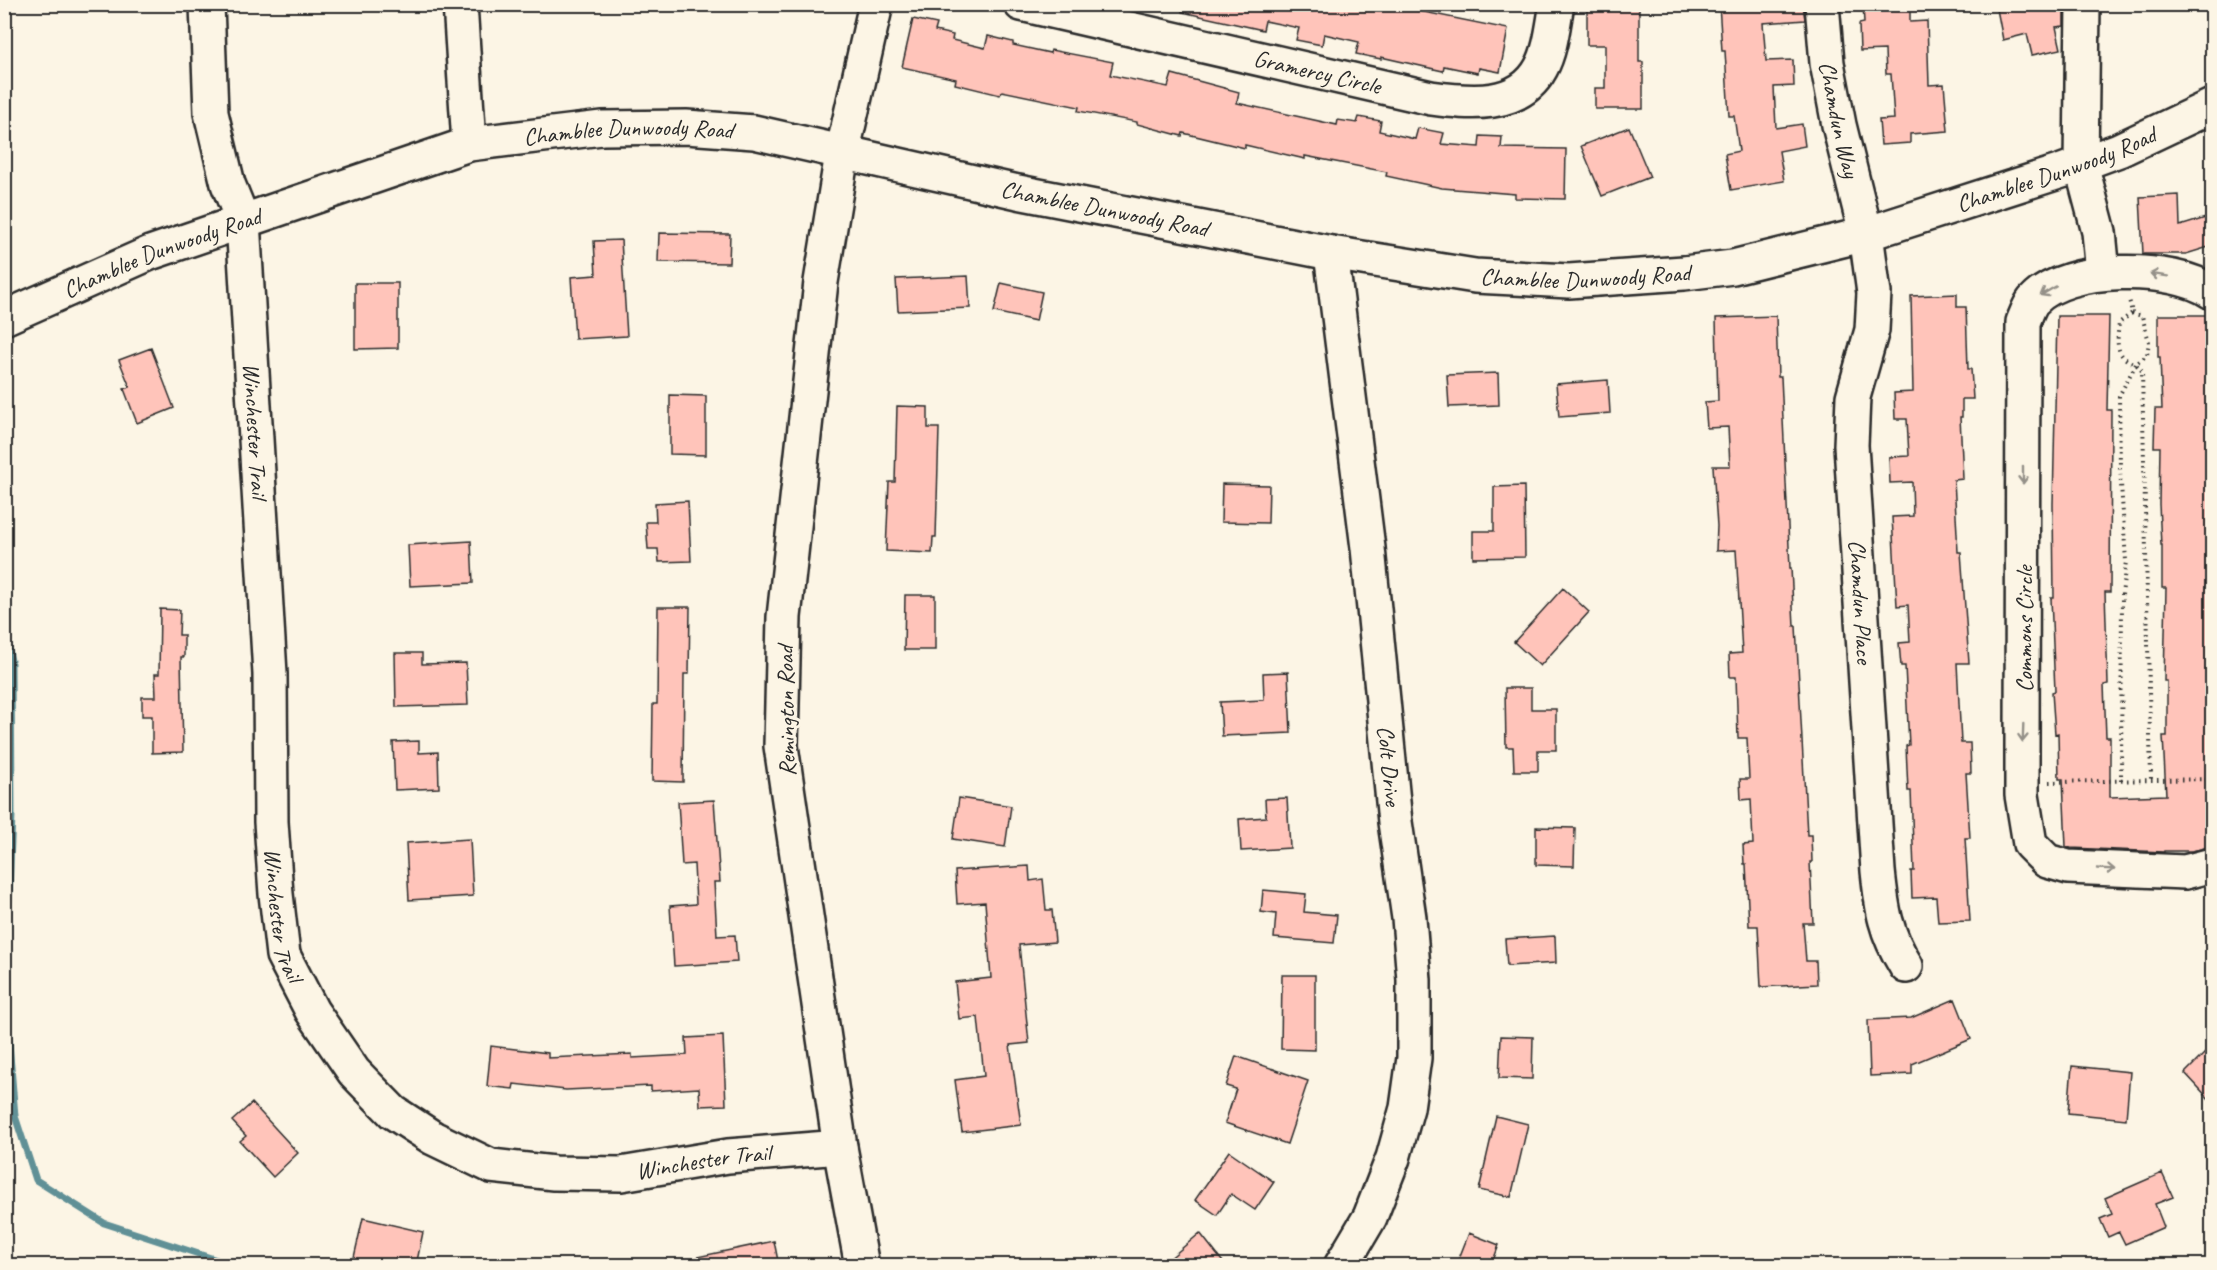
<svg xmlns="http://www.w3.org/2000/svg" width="2217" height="1270" font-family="Caveat,sans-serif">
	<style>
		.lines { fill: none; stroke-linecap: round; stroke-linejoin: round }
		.stream { stroke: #609096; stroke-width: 7 }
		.building { fill: #ffc4ba; stroke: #2b2b2b; stroke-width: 1.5 }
		.minor-casing { stroke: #2b2b2b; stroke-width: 38 }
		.path { stroke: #2b2b2b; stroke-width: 4; stroke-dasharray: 1.5 4.5; stroke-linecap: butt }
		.minor { stroke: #fcf5e5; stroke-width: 33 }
		.oneway { stroke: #949088 }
		.labels { text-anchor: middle; stroke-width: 6; stroke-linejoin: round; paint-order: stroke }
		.street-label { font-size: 24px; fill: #2b2b2b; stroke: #fcf5e5 }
	</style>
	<rect width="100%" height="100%" fill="#fcf5e5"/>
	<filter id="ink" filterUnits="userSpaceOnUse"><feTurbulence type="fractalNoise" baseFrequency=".0167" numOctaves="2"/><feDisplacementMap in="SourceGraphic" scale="12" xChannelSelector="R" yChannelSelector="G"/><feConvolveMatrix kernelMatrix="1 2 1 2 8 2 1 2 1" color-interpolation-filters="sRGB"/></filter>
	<g filter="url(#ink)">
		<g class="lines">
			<!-- stream -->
			<path class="stream" d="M 4,627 L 11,661 L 12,814 L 5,994 L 15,1116 L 36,1180 L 104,1223 L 220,1261 L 228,1266"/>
		</g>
		<!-- building -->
		<path class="building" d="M 1183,4 L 1385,4 L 1508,29 L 1500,72 L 1479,68 L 1478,73 L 1444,66 L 1443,71 L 1381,57 L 1381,59 L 1356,54 L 1359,42 L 1324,34 L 1322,45 L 1296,40 L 1299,28 L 1265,21 L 1263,30 L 1182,12 Z
			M 1587,4 L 1639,4 L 1639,62 L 1643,62 L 1643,109 L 1595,109 L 1595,88 L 1605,88 L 1605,45 L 1587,45 Z
			M 1719,4 L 1803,4 L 1805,20 L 1763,23 L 1766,61 L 1793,60 L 1794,86 L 1774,87 L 1776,128 L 1802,124 L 1805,146 L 1779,151 L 1784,181 L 1731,190 L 1725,154 L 1739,151 L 1734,116 L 1729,116 L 1725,51 L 1722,51 Z
			M 1863,4 L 1910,4 L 1910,22 L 1927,21 L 1929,85 L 1944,84 L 1948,131 L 1910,134 L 1910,143 L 1881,145 L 1879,120 L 1894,119 L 1891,74 L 1886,74 L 1885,50 L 1860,51 L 1859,24 L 1864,23 Z
			M 1996,4 L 2064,4 L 2064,26 L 2056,27 L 2061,49 L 2032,55 L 2027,34 L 2003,40 Z
			M 913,19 L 937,24 L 935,31 L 953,35 L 952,40 L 985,48 L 988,36 L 1013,42 L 1013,45 L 1050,53 L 1051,50 L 1113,62 L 1110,75 L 1168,87 L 1172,74 L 1239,92 L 1237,103 L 1337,125 L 1338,120 L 1357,123 L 1359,117 L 1381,121 L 1379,131 L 1415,139 L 1418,128 L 1444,133 L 1441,144 L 1479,147 L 1480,136 L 1502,137 L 1501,148 L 1566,149 L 1565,199 L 1515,198 L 1515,194 L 1442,188 L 1386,176 L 1387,172 L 1305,156 L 1305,159 L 1245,145 L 1245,148 L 1183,133 L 1182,136 L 1137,124 L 1137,122 L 1078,111 L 1079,107 L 1002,91 L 1000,95 L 955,84 L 956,79 L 902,67 Z
			M 1629,127 L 1650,177 L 1602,196 L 1581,146 Z
			M 2179,195 L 2180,226 L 2212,216 L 2212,246 L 2186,254 L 2143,254 L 2140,197 Z
			M 659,233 L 730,234 L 729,263 L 658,262 Z
			M 621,240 L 627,336 L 575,339 L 571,277 L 596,275 L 594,241 Z
			M 968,276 L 970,308 L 898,311 L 896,279 Z
			M 355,283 L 398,283 L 398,348 L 355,349 Z
			M 1001,283 L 1042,292 L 1036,321 L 994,312 Z
			M 1957,294 L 1957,307 L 1966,307 L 1968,369 L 1971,369 L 1973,399 L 1962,399 L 1962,417 L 1960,417 L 1963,479 L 1954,480 L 1958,552 L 1961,552 L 1969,663 L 1957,663 L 1961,743 L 1970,743 L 1971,773 L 1966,773 L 1970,838 L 1965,838 L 1970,921 L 1938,922 L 1936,897 L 1912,898 L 1911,871 L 1914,871 L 1911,791 L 1908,791 L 1906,746 L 1909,745 L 1905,666 L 1901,666 L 1899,643 L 1910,642 L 1908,605 L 1897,606 L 1892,517 L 1913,516 L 1912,482 L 1890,483 L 1889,457 L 1909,456 L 1907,419 L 1895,419 L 1894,393 L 1913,392 L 1911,296 Z
			M 2158,315 L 2209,315 L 2209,362 L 2212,362 L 2212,771 L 2211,771 L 2210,847 L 2192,851 L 2164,851 L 2164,852 L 2071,848 L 2066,847 L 2063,779 L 2059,779 L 2058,733 L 2055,734 L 2052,692 L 2055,691 L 2051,598 L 2054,598 L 2053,504 L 2057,316 L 2109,316 L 2107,410 L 2111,410 L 2110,592 L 2105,592 L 2108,684 L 2104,685 L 2106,737 L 2110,737 L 2110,797 L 2166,795 L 2163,736 L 2167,736 L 2167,681 L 2164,681 L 2166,588 L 2162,588 L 2162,545 L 2161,545 L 2159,504 L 2160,447 L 2154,447 L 2155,409 L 2162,409 L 2160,357 L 2158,357 Z
			M 1776,316 L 1778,377 L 1781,377 L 1790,568 L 1791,568 L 1794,626 L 1796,626 L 1807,835 L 1811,835 L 1812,862 L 1810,862 L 1813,923 L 1803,923 L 1806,961 L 1816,961 L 1817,984 L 1761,987 L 1758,926 L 1749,926 L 1746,864 L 1744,864 L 1743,845 L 1753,844 L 1751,799 L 1741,800 L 1740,779 L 1749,779 L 1747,738 L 1738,738 L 1736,677 L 1730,677 L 1729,654 L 1742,653 L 1736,550 L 1716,551 L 1717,526 L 1713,466 L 1730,466 L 1728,427 L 1707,428 L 1705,402 L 1718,401 L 1716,318 Z
			M 151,348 L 174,408 L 137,423 L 124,389 L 130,387 L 119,360 Z
			M 1498,373 L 1499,405 L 1449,407 L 1447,375 Z
			M 1608,380 L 1610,413 L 1559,417 L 1556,384 Z
			M 670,395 L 706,396 L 706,455 L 670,454 Z
			M 897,406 L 928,407 L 928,428 L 939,428 L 936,537 L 933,537 L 932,553 L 886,551 L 889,482 L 895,482 Z
			M 1222,484 L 1269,485 L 1268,523 L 1221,522 Z
			M 1524,486 L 1525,557 L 1473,558 L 1473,531 L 1494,531 L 1494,487 Z
			M 688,501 L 691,561 L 659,562 L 658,549 L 648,549 L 646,522 L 656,522 L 655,503 Z
			M 471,541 L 473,583 L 410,586 L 408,545 Z
			M 1563,588 L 1589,612 L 1540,666 L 1514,642 Z
			M 905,595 L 935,595 L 935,650 L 904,650 Z
			M 658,607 L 690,607 L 689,674 L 684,674 L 683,782 L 652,781 L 653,704 L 657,704 Z
			M 160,609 L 180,610 L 179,635 L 184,635 L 184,657 L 181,657 L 183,752 L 152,753 L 152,716 L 142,716 L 142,697 L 156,697 L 155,674 L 159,674 Z
			M 395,653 L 422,653 L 422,664 L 466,663 L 468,705 L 396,707 Z
			M 1288,672 L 1291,733 L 1222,736 L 1220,702 L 1264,700 L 1263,673 Z
			M 1505,688 L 1531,688 L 1531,709 L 1556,709 L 1556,750 L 1538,750 L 1538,771 L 1514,771 L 1513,747 L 1506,747 Z
			M 419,741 L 419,753 L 438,752 L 439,788 L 395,790 L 393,742 Z
			M 959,798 L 1011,806 L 1005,847 L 953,839 Z
			M 1287,798 L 1290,848 L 1241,851 L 1239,819 L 1266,817 L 1265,799 Z
			M 714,800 L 720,882 L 714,882 L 717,936 L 735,935 L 737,962 L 674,966 L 670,906 L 696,904 L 694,864 L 682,865 L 678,802 Z
			M 1536,827 L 1575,828 L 1574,866 L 1536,865 Z
			M 470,839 L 473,896 L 409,900 L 406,843 Z
			M 1029,866 L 1030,881 L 1043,879 L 1046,910 L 1052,910 L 1055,942 L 1019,945 L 1029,1043 L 1010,1045 L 1021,1125 L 962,1132 L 955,1080 L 984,1076 L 978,1017 L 959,1019 L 955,982 L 991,978 L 985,902 L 957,904 L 955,871 Z
			M 1263,890 L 1306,894 L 1304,912 L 1337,915 L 1334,943 L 1274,938 L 1276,914 L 1261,912 Z
			M 1555,936 L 1556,963 L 1507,966 L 1505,939 Z
			M 1282,975 L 1315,975 L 1315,1050 L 1281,1049 Z
			M 1955,999 L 1971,1039 L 1912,1064 L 1912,1074 L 1870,1076 L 1868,1020 L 1911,1018 Z
			M 723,1036 L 726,1105 L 700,1106 L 699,1088 L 651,1091 L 651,1086 L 566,1090 L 514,1084 L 513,1089 L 487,1086 L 491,1046 L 548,1053 L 548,1058 L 632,1054 L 632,1058 L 687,1055 L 686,1038 Z
			M 1501,1036 L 1533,1037 L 1532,1079 L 1499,1078 Z
			M 2212,1046 L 2212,1102 L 2185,1073 Z
			M 1236,1056 L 1308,1081 L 1287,1144 L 1225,1123 L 1236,1089 L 1226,1086 Z
			M 2072,1066 L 2130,1072 L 2126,1119 L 2068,1113 Z
			M 252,1103 L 298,1153 L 273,1177 L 240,1141 L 246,1136 L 232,1121 Z
			M 1496,1116 L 1528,1124 L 1511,1197 L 1479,1190 Z
			M 1229,1151 L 1274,1182 L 1255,1210 L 1231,1194 L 1217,1215 L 1195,1200 Z
			M 2162,1173 L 2173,1197 L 2155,1204 L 2164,1227 L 2125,1244 L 2119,1232 L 2108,1237 L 2100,1219 L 2112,1214 L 2105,1198 Z
			M 363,1218 L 423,1232 L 416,1266 L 403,1266 L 378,1260 L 377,1266 L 352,1266 Z
			M 1200,1233 L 1226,1266 L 1161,1266 Z
			M 1469,1233 L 1499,1245 L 1491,1266 L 1456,1266 Z
			M 774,1241 L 779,1266 L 698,1266 L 697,1257 Z"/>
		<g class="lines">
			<!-- minor casing -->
			<g class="minor-casing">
				<g id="minor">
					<path id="s1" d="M 207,4 L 211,113 L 228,184 L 243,221 L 270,674 L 271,822 L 276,894 L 283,955 L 312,1011 L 354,1072 L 393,1112 L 433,1138 L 491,1166 L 554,1173 L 621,1174 L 728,1156 L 840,1147"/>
					<path d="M 460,4 L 469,144"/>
					<path id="s2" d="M 1021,4 L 1431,98 C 1469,103 1519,109 1541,68 C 1551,50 1553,25 1557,4"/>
					<path id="s3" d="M 1822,4 L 1827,63 L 1839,125 L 1866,234 L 1874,293 L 1872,330 L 1853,397 L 1851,445 L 1878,871 C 1882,910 1885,932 1906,966"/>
					<path d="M 2083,4 L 2081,164 L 2099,232 L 2103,273"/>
					<path id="s4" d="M 1331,253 L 1368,548 L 1395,822 L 1409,918 L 1414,980 L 1414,1058 L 1407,1108 L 1393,1158 L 1370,1217 L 1341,1266"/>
					<path d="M 2212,292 C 2174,265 2067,264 2033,301 C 2029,306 2026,315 2023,322 L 2022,748 L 2022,795 L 2030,844 L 2047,861 L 2068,867 L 2185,872 L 2212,865"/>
					<path id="s5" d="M 4,318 L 150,253 L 469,144 L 602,128 L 686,127 L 754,132 L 1018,192 L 1331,253 L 1475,276 L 1569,281 L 1684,273 L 1733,267 L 1866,234 L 2062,171 L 2119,150 L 2212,106"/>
					<path d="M 862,1266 L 840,1147 L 781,746 L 784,617 L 821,282 L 842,154 L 876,4"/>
				</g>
			</g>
			<!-- path -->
			<path class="path" d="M 2132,313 L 2142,316 L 2149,342 L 2147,355 L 2136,364 L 2142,371 L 2151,780
				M 2121,781 L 2122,595 L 2126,561 L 2120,468 L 2119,396 L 2136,364 C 2114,357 2117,342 2119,323 L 2132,313 L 2129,299
				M 2049,782 L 2212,779"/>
			<!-- minor -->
			<use href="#minor" class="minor"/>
		</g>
		<!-- one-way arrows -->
		<defs><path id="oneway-shaft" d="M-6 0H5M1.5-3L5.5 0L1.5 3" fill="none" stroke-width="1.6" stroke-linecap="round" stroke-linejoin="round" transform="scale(1.5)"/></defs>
		<g class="oneway">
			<use href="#oneway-shaft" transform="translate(2159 275) rotate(-171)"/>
			<use href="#oneway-shaft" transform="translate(2048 291) rotate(150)"/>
			<use href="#oneway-shaft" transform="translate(2023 475) rotate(90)"/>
			<use href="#oneway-shaft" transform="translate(2023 733) rotate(92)"/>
			<use href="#oneway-shaft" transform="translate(2106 869) rotate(3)"/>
		</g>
	</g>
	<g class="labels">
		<!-- street labels -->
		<g class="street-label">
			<text dy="8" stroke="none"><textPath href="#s2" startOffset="304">Gramercy Circle</textPath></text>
			<text dy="8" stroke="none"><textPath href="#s3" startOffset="117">Chamdun Way</textPath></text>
			<text dy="8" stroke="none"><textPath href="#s5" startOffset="657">Chamblee Dunwoody Road</textPath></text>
			<text dy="8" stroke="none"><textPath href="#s5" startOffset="2115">Chamblee Dunwoody Road</textPath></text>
			<text dy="8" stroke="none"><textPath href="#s5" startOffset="1142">Chamblee Dunwoody Road</textPath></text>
			<text dy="8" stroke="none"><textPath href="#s5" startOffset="171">Chamblee Dunwoody Road</textPath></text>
			<text dy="8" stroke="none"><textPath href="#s5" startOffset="1629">Chamblee Dunwoody Road</textPath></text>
			<text dy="8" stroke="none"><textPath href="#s1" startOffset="432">Winchester Trail</textPath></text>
			<text dy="8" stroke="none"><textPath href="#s3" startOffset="606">Chamdun Place</textPath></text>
			<text transform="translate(2024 629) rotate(-90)" y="8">Commons Circle</text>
			<text transform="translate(786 711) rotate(-91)" y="8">Remington Road</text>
			<text dy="8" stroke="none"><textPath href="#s4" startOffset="516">Colt Drive</textPath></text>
			<text dy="8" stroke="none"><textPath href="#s1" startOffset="918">Winchester Trail</textPath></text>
			<text dy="8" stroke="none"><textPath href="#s1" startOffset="1476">Winchester Trail</textPath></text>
		</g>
	</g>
	<!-- margin -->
	<rect width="2217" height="1270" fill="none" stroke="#fcf5e5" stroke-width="24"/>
	<rect x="12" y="12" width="2193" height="1246" fill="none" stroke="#2b2b2b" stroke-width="2" filter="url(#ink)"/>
</svg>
